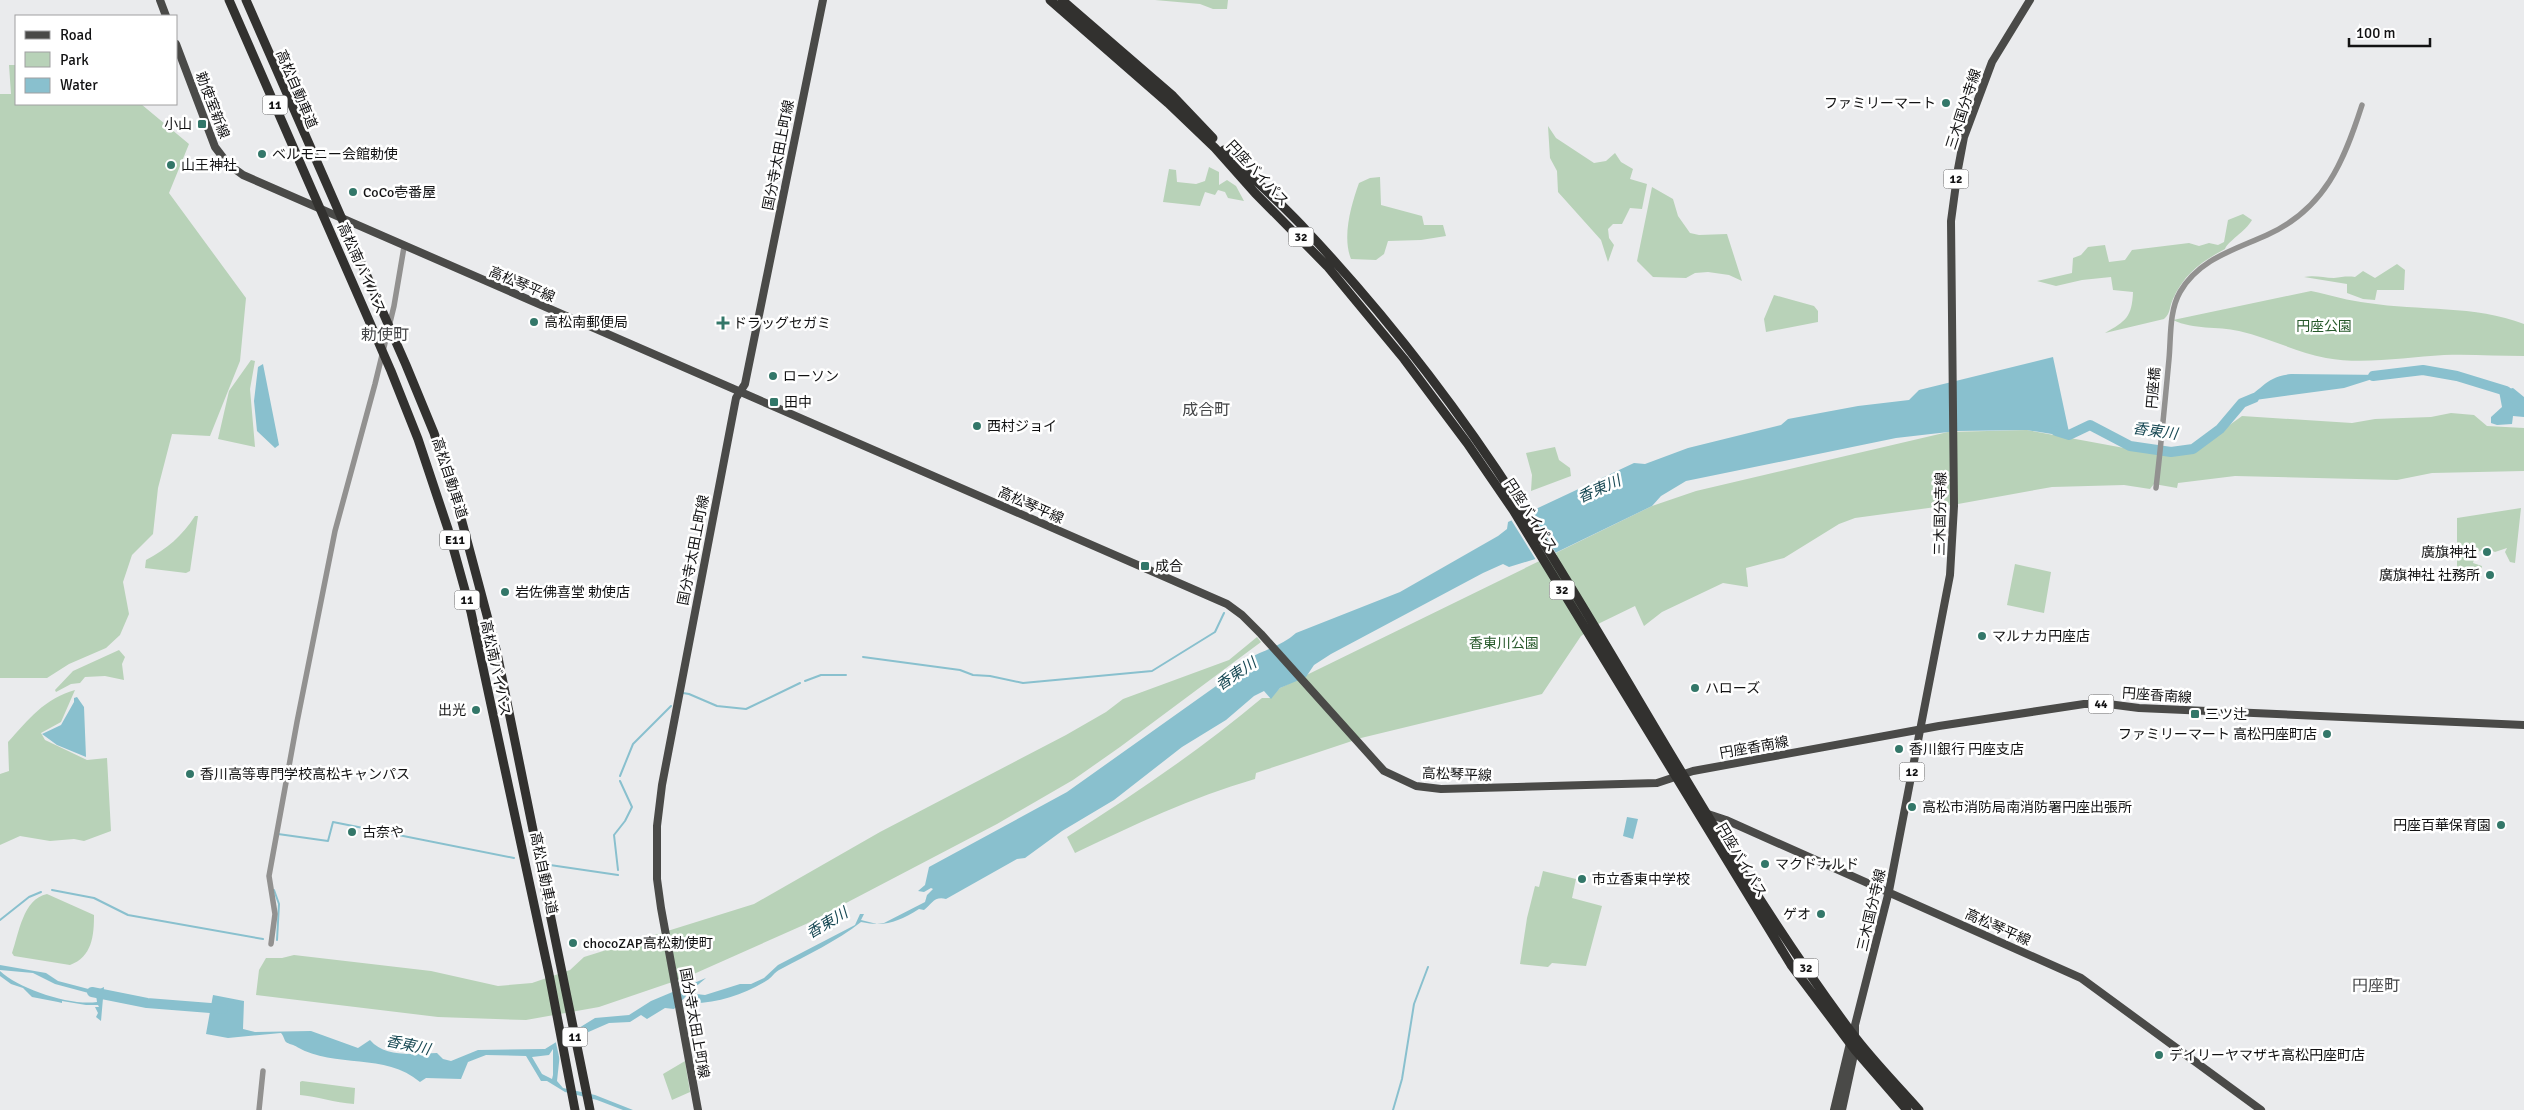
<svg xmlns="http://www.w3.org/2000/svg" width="2524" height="1110" font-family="Signika,'Noto Sans JP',sans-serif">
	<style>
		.green { fill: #b8d2b8 }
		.water { fill: #89c0ce; fill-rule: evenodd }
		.pier { fill: #eaebed }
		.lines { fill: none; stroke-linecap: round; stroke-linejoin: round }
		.stream { stroke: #89c0ce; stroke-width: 2 }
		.river { stroke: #89c0ce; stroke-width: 10 }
		.minor { stroke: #929190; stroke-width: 5.5 }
		.major { stroke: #4a4a48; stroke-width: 8 }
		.highway { stroke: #32312f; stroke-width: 9 }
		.poi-dot { fill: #337769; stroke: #fff; stroke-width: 2 }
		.labels { text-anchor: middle; stroke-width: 5; stroke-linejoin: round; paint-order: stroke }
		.shield { fill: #fff; stroke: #59595a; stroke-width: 1 }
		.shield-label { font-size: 12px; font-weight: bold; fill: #121213 }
		.street-label { font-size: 14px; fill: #121213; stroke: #fff }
		.poi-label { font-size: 14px; fill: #121213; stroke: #fff; text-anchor: start }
		.park-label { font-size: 14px; fill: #27592b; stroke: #fff }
		.water-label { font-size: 15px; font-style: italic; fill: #184954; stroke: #fff }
		.quarter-label { font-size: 16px; fill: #454648; stroke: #fff }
	</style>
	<rect width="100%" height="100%" fill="#eaebed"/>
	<!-- green -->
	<path class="green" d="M 1155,0 L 1228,0 L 1227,9 L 1213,9 L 1200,4 Z
		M 9,65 L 16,65 L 16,104 L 141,104 L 189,144 L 169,193 L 246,298 L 240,361 L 210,436 L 172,434 L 158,488 L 153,534 L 132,555 L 123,582 L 129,614 L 120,635 L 106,648 L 69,664 L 47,678 L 0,678 L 0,94 L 11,94 Z
		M 1548,126 L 1556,138 L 1594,163 L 1606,161 L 1615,153 L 1621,162 L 1633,169 L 1630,179 L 1647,184 L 1642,209 L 1630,208 L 1622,224 L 1613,224 L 1608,229 L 1609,238 L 1614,245 L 1608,262 L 1601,240 L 1558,192 L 1557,171 L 1550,158 Z
		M 1209,167 L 1219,172 L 1219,185 L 1227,180 L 1236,186 L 1244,201 L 1228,198 L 1225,192 L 1218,190 L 1215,195 L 1205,192 L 1200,206 L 1163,202 L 1169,169 L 1176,170 L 1177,182 L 1196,184 L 1205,181 Z
		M 1380,177 L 1381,205 L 1422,216 L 1424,225 L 1443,225 L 1446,236 L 1421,240 L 1388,241 L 1384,254 L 1376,260 L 1351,259 C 1342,237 1351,205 1359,183 L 1370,178 Z
		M 1652,187 L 1673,199 L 1678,216 L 1690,233 L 1699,235 L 1727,234 L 1742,281 L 1729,275 L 1708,272 L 1695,273 L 1686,278 L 1653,277 L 1637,261 Z
		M 2243,214 L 2252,220 C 2246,231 2227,242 2225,249 C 2202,261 2184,274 2173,299 C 2169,307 2171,313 2164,319 L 2105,333 C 2126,321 2132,317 2133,292 L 2113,290 L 2111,277 L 2082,280 L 2056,286 L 2037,281 L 2072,273 L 2073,258 L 2081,255 L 2088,247 L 2105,245 L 2109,262 L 2125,260 L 2132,250 L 2189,243 L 2199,246 L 2209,243 L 2218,245 L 2224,242 L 2228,220 Z
		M 2397,264 L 2405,270 L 2404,290 L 2377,290 L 2375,300 L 2363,299 L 2347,293 L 2347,284 L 2304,277 C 2315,275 2324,278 2334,278 C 2342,277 2347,276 2355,277 L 2363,271 L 2375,278 Z
		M 2311,291 C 2330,295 2349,301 2368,303 C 2419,311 2475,305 2524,324 L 2524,356 C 2497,356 2471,354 2444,355 C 2406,357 2364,365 2326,358 C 2296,352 2269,338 2239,331 C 2217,326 2194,330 2173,320 Z
		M 1774,295 L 1814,306 L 1818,311 L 1818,322 L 1766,332 L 1764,319 Z
		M 251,360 L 255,361 L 250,389 L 255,447 L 218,439 L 229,391 Z
		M 2451,413 L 2474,415 L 2487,426 L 2524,428 L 2524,471 L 2432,473 L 2397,480 L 2235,476 L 2178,483 L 2177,488 L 2154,484 L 2150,489 L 2124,485 L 2052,487 L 1958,504 L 1855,518 L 1839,524 L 1784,558 L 1746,568 L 1748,587 L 1723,583 L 1662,612 L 1644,626 L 1635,606 L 1600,623 L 1581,636 L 1542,694 L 1361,738 L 1256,773 L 1255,779 C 1192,797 1134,825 1075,853 L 1067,837 C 1135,794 1200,750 1262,698 L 1271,698 L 1280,688 L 1652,506 L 1696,491 L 1948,432 L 2027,430 L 2135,450 L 2169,453 L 2195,450 L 2242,416 L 2352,423 L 2375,419 L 2431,417 Z
		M 1555,447 L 1559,460 L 1570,468 L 1571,476 L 1531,491 L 1532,475 L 1526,453 Z
		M 2521,508 L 2515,563 L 2510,562 L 2505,552 L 2507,548 L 2495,552 L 2486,548 L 2476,553 L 2473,563 L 2482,566 L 2479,577 L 2457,574 L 2457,518 Z
		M 195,516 L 198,516 L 190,571 L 186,573 L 145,568 L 146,560 C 167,549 182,536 195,516 Z
		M 2015,564 L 2051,572 L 2044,613 L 2007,605 Z
		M 1257,637 L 1261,642 L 1120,747 L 1073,780 L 997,824 L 806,924 L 687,977 L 599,1007 L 526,1020 L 438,1017 L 256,995 L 259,970 L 266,958 L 282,958 L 294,955 L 431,971 L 498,986 L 532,983 L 570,970 L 584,957 L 754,904 L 880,832 L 1066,735 L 1106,712 L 1123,699 L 1229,660 Z
		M 119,650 L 125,657 L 122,664 L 124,680 L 105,676 L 85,677 L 80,683 L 71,684 L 56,692 L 55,690 L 73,671 Z
		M 75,690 L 61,722 L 41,733 L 45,740 L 87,760 L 107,758 L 111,831 L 84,841 L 74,839 L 50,841 L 20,836 L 0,845 L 0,774 L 9,771 L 8,742 C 28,720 45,698 75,690 Z
		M 1543,871 L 1576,879 L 1572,898 L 1602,906 L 1586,966 L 1552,963 L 1548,967 L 1520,964 L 1527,918 L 1535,886 L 1539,887 Z
		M 47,894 L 94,915 C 94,936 92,957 70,965 L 14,956 L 12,953 C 19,933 23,899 47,894 Z
		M 685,1061 L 690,1092 L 672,1100 L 663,1074 Z
		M 302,1081 L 355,1088 L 354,1104 C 335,1103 316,1096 300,1095 L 300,1082 Z"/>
	<!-- water -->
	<path class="water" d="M 2053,357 L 2070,437 L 2027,430 L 1957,431 L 1896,438 L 1686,481 L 1661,496 L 1652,506 L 1555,553 L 1509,567 L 1503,564 L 1483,573 L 1331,654 L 1314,665 L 1306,677 L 1280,688 L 1271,699 L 1264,691 L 1254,696 L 1226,720 L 1182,747 L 1114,800 L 1062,831 L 1025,858 L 1017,859 L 946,899 C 934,896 932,904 924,910 L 919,909 C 898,922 885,927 861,922 C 837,941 807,955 781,969 C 774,972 772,978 766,981 C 744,994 719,1003 693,1003 L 687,995 L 674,1009 L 665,1008 L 647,1019 L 641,1015 L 630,1022 L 609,1023 L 561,1044 L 557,1081 L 563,1088 L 595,1095 L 633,1110 L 623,1110 L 597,1100 L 565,1092 L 547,1081 L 541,1081 L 526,1056 L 486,1055 L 468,1062 L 461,1079 L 426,1078 L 420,1082 C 385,1052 335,1069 297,1047 C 295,1045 288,1044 286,1042 C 284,1040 284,1036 281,1033 L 228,1038 L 206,1034 L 213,995 L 244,1001 L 243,1029 L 255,1032 L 311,1031 L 358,1048 L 370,1040 C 386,1059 416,1053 437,1053 L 443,1059 L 451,1061 L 478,1050 L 545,1049 L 595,1018 L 629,1015 L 651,1001 L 706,978 L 693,989 L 696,994 L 705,995 L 740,984 L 751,984 L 764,978 L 778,965 L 855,925 L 860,914 L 864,914 L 861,920 L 877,924 L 884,923 L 925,902 L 927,895 L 933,889 L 931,888 L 924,892 L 918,891 L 925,885 L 929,867 L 1067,792 L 1226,679 C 1245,651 1274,653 1296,633 L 1400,592 L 1498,536 L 1507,529 L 1508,522 L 1634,463 L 1645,464 L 1688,448 L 1781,425 L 1788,419 L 1858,406 L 1909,400 L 1919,390 ZM 553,1049 L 553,1075 L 552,1079 L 542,1074 L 532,1057 L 549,1055 Z
		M 263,364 L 279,445 L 275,448 L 257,431 L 254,401 L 258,367 Z
		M 2291,374 L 2385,375 L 2344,388 L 2248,401 L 2241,405 L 2240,401 C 2262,392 2263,377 2291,374 Z
		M 2513,388 L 2524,397 L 2524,417 L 2513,416 L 2512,424 L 2497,425 L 2491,423 L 2491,417 L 2502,407 L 2499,391 Z
		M 77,697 L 84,707 L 86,757 L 57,745 L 42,734 L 61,725 L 74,702 L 74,698 Z
		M 1627,817 L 1638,819 L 1633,839 L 1623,836 Z
		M 0,965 L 46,973 L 58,981 L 96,991 L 104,987 L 101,1021 L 96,1017 L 98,1013 L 95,1007 L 99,1007 L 98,1005 L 86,1005 L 62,1001 L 62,1003 L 58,1002 L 32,997 L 23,988 L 11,984 L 0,976 L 0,971 C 19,989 70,1006 97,1002 L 96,995 L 55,984 L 33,973 L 0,970 Z"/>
	<!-- pier -->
	<path class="pier" d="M 1529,508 L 1557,555 L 1536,560 L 1510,518 Z
		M 579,1023 L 581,1036 L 563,1046 L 561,1066 L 555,1038 Z"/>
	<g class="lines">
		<!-- stream -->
		<path class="stream" d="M 863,657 L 960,670 L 973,675 L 990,676 L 1023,683 L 1152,671 L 1215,632 L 1224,613
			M 805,681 L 821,675 L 846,675
			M 683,693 L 689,694 L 717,706 L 746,709 L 800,683
			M 620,776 L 633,744 L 671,706
			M 278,834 L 328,841 L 333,822 L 514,858
			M 550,865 L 618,875
			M 618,870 L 614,835 L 625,821 L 632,807 L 620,781
			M 52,890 L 94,898 L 128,915 L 263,939
			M 274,890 L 279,904 L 277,940
			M 0,920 L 29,897 L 41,892
			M 1393,1110 L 1402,1079 L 1414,1004 L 1428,967"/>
		<!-- river -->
		<path class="river" d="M 2373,376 L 2423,370 L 2457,376 L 2506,391 L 2524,407
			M 2056,431 L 2069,435 L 2090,425 L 2130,446 L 2171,452 L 2193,449 L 2220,429 L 2242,403 L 2254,398
			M 92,992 L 147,1003 L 223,1009"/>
		<!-- minor -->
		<path class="minor" d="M 2156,488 C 2161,445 2165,402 2169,359 C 2171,338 2169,311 2180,292 C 2199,259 2234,250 2267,235 C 2325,209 2344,161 2362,105
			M 271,944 L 275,914 L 269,876 L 297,722 L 335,531 L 375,384 L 394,306 L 404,247
			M 259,1110 L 263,1071"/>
		<!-- major -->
		<path class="major" d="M 160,0 L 166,16
			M 176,44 L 215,147 L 228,164 L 243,175 L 1227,604 L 1242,615 L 1261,634 L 1384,771 L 1416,786 L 1441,789 L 1657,783 L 1693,771 L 1939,726 L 2084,704 L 2108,704 L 2139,708 L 2524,725
			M 1705,816 L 1708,814 L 1726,820 L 2081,978 L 2261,1110
			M 698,1110 L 661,908 L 657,879 L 657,826 L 662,785 L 736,398 L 745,384 L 823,0
			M 1834,1110 L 1851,1039
			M 1842,1110 L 1855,1050 L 1855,1025 L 1889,891 L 1950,575 L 1954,506 L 1951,221 L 1958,169 L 1964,137 L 1992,62 L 2030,0"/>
		<!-- highway -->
		<path class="highway" d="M 229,0 L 391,371 L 418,439 L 448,529 L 471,612 L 549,974 L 575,1110
			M 246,0 L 406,365 L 434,433 L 457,503 L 497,653 L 590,1110
			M 1050,0 L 1168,103 L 1215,148 L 1255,193 L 1327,266 L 1404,359 L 1467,443 L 1513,510 L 1791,965 L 1855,1050 L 1907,1110
			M 1062,0 L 1173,96 L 1213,138
			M 1224,150 C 1250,176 1279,201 1305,229 C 1383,312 1456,406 1518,502 C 1631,678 1727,865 1852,1033 C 1872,1060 1897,1085 1919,1110"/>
	</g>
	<!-- markers -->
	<g class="poi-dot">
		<circle cx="1946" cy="103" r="5"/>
		<rect x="197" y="119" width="10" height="10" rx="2.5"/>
		<circle cx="262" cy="154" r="5"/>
		<circle cx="171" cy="165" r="5"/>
		<circle cx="353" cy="192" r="5"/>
		<circle cx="534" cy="322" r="5"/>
		<path d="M720.5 315.5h5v5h5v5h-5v5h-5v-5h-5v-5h5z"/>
		<circle cx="773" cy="376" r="5"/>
		<rect x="769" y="397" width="10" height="10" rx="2.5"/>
		<circle cx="977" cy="426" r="5"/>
		<circle cx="2487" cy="552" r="5"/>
		<rect x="1140" y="561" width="10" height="10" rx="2.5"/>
		<circle cx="2490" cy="575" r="5"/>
		<circle cx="505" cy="592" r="5"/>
		<circle cx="1982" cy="636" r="5"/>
		<circle cx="1695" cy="688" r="5"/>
		<circle cx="476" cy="710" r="5"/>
		<rect x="2190" y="709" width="10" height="10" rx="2.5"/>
		<circle cx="2327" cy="734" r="5"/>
		<circle cx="1899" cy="749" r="5"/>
		<circle cx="190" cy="774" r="5"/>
		<circle cx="1912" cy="807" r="5"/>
		<circle cx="2501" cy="825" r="5"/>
		<circle cx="352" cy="832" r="5"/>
		<circle cx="1765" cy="864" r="5"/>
		<circle cx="1582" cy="879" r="5"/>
		<circle cx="1821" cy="914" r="5"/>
		<circle cx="573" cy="943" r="5"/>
		<circle cx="2159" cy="1055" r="5"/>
	</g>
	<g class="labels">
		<!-- shield labels -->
		<g class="shield">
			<rect x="262.5" y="95.5" width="25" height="19" rx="4"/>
			<rect x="1943.5" y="169.5" width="25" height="19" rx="4"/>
			<rect x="1288.5" y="227.5" width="25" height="19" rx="4"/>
			<rect x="440" y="530.5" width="30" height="19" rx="4"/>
			<rect x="1549.5" y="580.5" width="25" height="19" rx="4"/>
			<rect x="454.5" y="590.5" width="25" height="19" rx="4"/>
			<rect x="2088.5" y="694.5" width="25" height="19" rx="4"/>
			<rect x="1899.5" y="762.5" width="25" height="19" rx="4"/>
			<rect x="1793.5" y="958.5" width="25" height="19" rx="4"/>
			<rect x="562.5" y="1027.5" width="25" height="19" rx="4"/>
		</g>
		<g class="shield-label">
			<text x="275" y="109">11</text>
			<text x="1956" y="183">12</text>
			<text x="1301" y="241">32</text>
			<text x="455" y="544">E11</text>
			<text x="1562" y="594">32</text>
			<text x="467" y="604">11</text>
			<text x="2101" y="708">44</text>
			<text x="1912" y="776">12</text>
			<text x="1806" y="972">32</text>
			<text x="575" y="1041">11</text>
		</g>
		<!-- street labels -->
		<g class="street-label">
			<text transform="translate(297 89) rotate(67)" y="5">高松自動車道</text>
			<text transform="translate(213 105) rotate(69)" y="5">勅使室新線</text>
			<text transform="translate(1963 109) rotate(-72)" y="5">三木国分寺線</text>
			<text transform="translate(778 155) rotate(-79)" y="5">国分寺太田上町線</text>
			<text transform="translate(1258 173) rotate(47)" y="5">円座バイパス</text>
			<text transform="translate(362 268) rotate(66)" y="5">高松南バイパス</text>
			<text transform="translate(522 284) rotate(23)" y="5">高松琴平線</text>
			<text transform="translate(2153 388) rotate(-85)" y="5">円座橋</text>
			<text transform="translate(450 478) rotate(72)" y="5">高松自動車道</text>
			<text transform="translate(1031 505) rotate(24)" y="5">高松琴平線</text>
			<text transform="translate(1940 514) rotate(-89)" y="5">三木国分寺線</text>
			<text transform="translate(1531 515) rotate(57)" y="5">円座バイパス</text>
			<text transform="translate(693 550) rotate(-79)" y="5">国分寺太田上町線</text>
			<text transform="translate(496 668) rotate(78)" y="5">高松南バイパス</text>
			<text transform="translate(2157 695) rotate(4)" y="5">円座香南線</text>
			<text transform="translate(1754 747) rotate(-10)" y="5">円座香南線</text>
			<text transform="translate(1457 774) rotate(2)" y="5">高松琴平線</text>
			<text transform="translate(1742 860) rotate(59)" y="5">円座バイパス</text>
			<text transform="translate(544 873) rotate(78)" y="5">高松自動車道</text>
			<text transform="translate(1871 910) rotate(-77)" y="5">三木国分寺線</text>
			<text transform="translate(1998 927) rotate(24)" y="5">高松琴平線</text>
			<text transform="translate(695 1023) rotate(80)" y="5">国分寺太田上町線</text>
		</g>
		<!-- poi labels -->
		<g class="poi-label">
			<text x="1936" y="108" text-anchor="end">ファミリーマート</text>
			<text x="192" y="129" text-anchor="end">小山</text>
			<text x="272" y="159">ベルモニー会館勅使</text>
			<text x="181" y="170">山王神社</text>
			<text x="363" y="197">CoCo壱番屋</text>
			<text x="544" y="327">高松南郵便局</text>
			<text x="733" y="328">ドラッグセガミ</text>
			<text x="783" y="381">ローソン</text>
			<text x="784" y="407">田中</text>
			<text x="987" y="431">西村ジョイ</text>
			<text x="2477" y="557" text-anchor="end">廣旗神社</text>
			<text x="1155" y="571">成合</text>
			<text x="2480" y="580" text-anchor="end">廣旗神社 社務所</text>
			<text x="515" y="597">岩佐佛喜堂 勅使店</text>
			<text x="1992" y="641">マルナカ円座店</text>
			<text x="1705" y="693">ハローズ</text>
			<text x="466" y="715" text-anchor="end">出光</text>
			<text x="2205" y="719">三ツ辻</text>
			<text x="2317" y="739" text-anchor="end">ファミリーマート 高松円座町店</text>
			<text x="1909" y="754">香川銀行 円座支店</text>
			<text x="200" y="779">香川高等専門学校高松キャンパス</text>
			<text x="1922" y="812">高松市消防局南消防署円座出張所</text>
			<text x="2491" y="830" text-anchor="end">円座百華保育園</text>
			<text x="362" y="837">古奈や</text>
			<text x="1775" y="869">マクドナルド</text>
			<text x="1592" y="884">市立香東中学校</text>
			<text x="1811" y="919" text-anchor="end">ゲオ</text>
			<text x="583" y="948">chocoZAP高松勅使町</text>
			<text x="2169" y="1060">デイリーヤマザキ高松円座町店</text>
		</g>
		<!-- park labels -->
		<g class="park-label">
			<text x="2324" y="331">円座公園</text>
			<text x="1504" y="648">香東川公園</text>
		</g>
		<!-- water labels -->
		<g class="water-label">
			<text transform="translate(2155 431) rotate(8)" y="5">香東川</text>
			<text transform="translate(1599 489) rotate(-24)" y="5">香東川</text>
			<text transform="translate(1236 674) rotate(-34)" y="5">香東川</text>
			<text transform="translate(827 923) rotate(-31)" y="5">香東川</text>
			<text transform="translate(408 1045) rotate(12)" y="5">香東川</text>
		</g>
		<!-- quarter labels -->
		<g class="quarter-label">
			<text x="385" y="340">勅使町</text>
			<text x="1206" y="415">成合町</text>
			<text x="2376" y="991">円座町</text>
		</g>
	</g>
	<!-- legend -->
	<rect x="15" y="15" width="162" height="90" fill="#ffffff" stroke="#a0a0a1"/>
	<rect x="25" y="31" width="25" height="8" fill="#4a4a48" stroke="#a0a0a1"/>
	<text x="60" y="40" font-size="15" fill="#121213">Road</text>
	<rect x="25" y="52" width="25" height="15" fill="#b8d2b8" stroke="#a0a0a1"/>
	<text x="60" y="65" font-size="15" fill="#121213">Park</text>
	<rect x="25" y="78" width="25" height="15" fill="#89c0ce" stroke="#a0a0a1"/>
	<text x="60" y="90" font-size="15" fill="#121213">Water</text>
	<!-- scale -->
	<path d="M2349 38v8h81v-8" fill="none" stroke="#121213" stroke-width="2.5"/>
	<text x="2356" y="38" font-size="15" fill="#121213" stroke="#ffffff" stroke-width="4" paint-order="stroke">100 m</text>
</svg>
